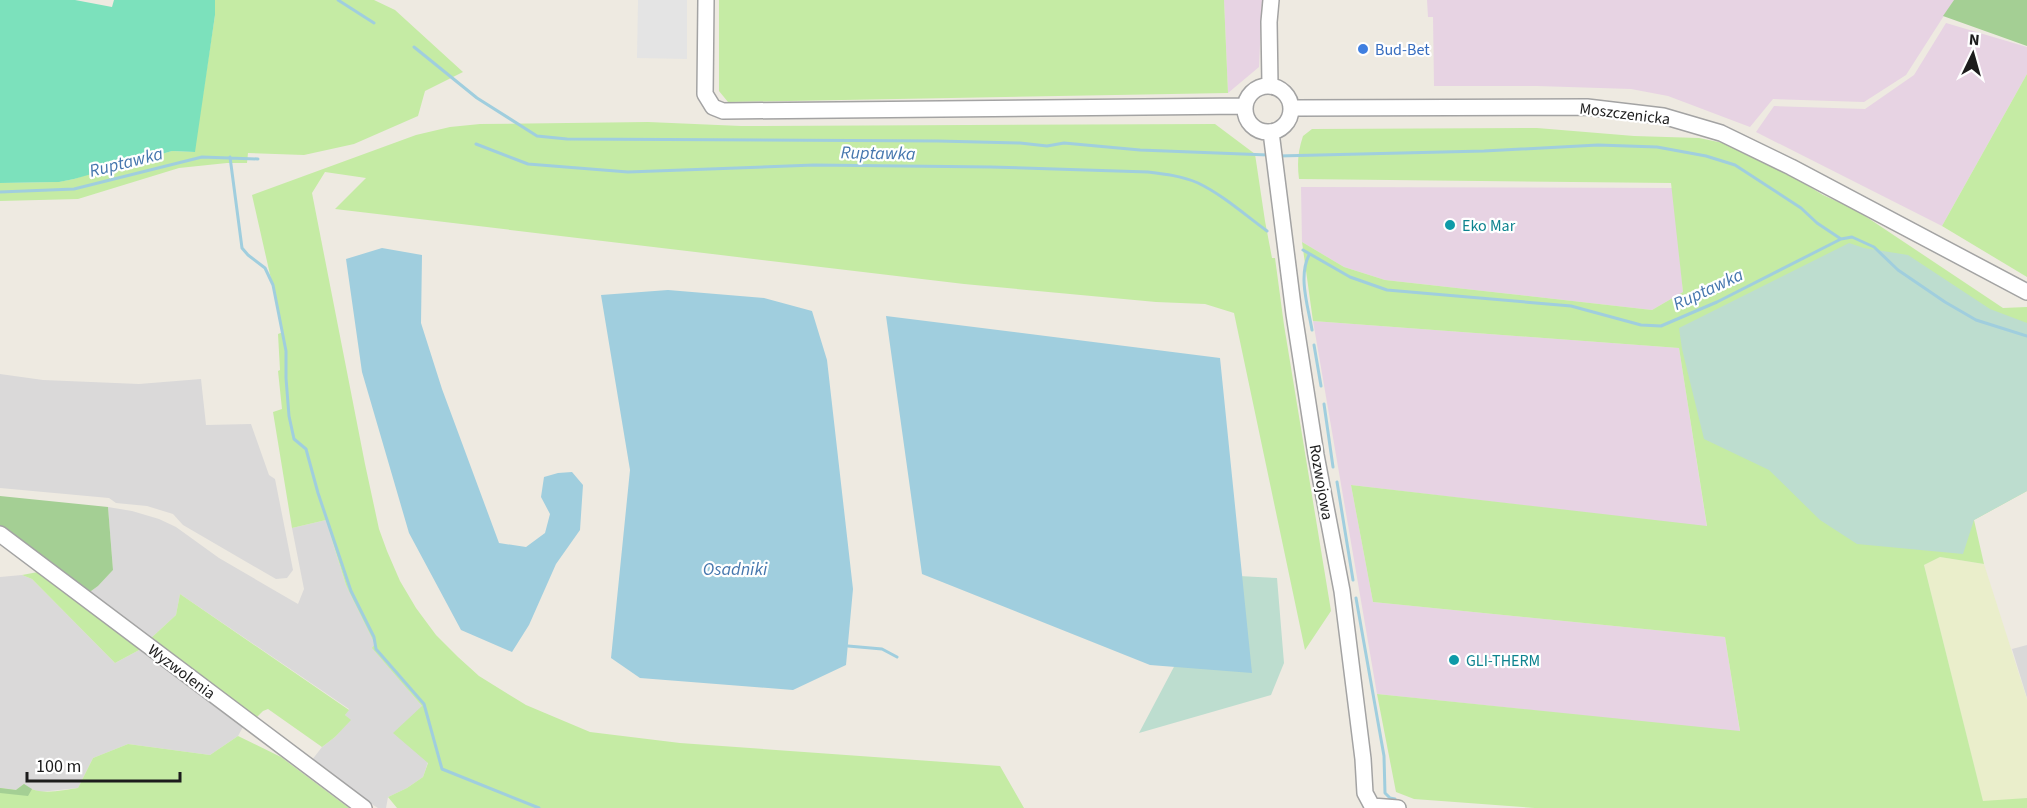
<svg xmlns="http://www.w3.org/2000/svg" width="2027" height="808" font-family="'Source Sans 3',sans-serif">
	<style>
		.residential { fill: #dad9d9 }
		.industrial { fill: #e7d3e3 }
		.farmland { fill: #eaeecb }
		.grass { fill: #c5eba4 }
		.forest { fill: #a4cf94 }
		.wetland { fill: #bdddcf }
		.pitch { fill: #7ce1bc }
		.parking { fill: #e4e4e4 }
		.water { fill: #a0cede }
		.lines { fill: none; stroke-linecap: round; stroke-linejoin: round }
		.stream { stroke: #a0cede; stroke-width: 3 }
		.minor-casing { stroke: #a3a3a3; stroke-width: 18 }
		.minor { stroke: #fff; stroke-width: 15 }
		.shop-dot { fill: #3f7fe0; stroke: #fff; stroke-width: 2 }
		.culture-dot { fill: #0f9aa8; stroke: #fff; stroke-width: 2 }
		.labels { text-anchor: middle; stroke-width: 4.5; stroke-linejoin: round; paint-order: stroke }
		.shop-label { font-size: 16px; fill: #366cbe; stroke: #fff; text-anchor: start }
		.street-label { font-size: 16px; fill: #1c1c1c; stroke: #fff }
		.culture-label { font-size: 16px; fill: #0d838f; stroke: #fff; text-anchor: start }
		.water-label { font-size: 18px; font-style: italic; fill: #4677ae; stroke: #fff }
	</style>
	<rect width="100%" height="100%" fill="#eeeae1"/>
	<!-- residential -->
	<path class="residential" d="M 0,374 L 43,380 L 139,384 L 201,379 L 206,425 L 251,424 L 269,475 L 275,479 L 293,570 L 287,578 L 276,579 L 183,525 L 173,514 L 147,506 L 116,503 L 109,498 L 0,488 Z
		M 108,507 L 132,511 L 159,519 L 176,527 L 219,558 L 298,604 L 304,589 L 292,528 L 326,520 L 346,585 L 410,692 L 422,706 L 428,762 L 423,777 L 407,788 L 388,797 L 386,808 L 378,808 L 347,789 L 327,769 L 312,760 L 322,747 L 335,737 L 350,720 L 345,715 L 349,709 L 180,594 L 176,615 L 149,640 L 87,594 L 98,586 L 113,570 Z
		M 22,575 L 32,579 L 115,663 L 141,649 L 244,725 L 238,736 L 210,755 L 128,744 L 93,758 L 78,788 L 40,792 L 28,788 L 16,790 L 0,788 L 0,577 Z
		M 2027,645 L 2027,698 L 2012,649 Z"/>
	<!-- industrial -->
	<path class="industrial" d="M 1224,0 L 1262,0 L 1259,67 L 1228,93 Z
		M 1427,0 L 1954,0 L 1906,75 L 1864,102 L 1773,99 L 1750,127 L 1668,96 L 1631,89 L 1537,86 L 1434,86 L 1433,17 L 1428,17 Z
		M 1946,23 L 2027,47 L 2027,74 L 1942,226 L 1756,132 L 1774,106 L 1865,109 L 1914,75 Z
		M 1301,187 L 1673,188 L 1683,292 L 1652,310 L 1385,280 L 1344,267 L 1302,242 Z
		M 1313,321 L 1679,348 L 1707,527 L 1351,485 L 1373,602 L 1725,637 L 1740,732 L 1377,694 Z"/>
	<!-- farmland -->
	<path class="farmland" d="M 1940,557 L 1984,564 L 2027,699 L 2027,798 L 1983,802 L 1924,565 Z"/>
	<!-- grass -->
	<path class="grass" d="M 215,0 L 374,0 L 395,10 L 463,72 L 425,91 L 418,116 L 354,144 L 304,155 L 248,153 L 247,163 L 227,163 L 179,168 L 78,199 L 0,201 L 0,183 L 58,182 L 74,179 L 94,172 L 172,151 L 194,152 L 215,15 Z
		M 719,0 L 1224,0 L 1228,93 L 728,102 L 719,91 Z
		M 2027,74 L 2027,277 L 1942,226 Z
		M 648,122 L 741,126 L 1215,124 L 1255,154 L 1265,221 L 1272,258 L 1275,258 L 1284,325 L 1331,611 L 1305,650 L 1234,313 L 1205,304 L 1156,302 L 964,284 L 335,209 L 366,178 L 325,172 L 312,193 L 365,464 L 379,529 L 387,551 L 400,581 L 416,608 L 436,635 L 458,657 L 479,676 L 526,705 L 590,732 L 680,743 L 1000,766 L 1024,808 L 397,808 L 388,797 L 407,788 L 423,777 L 428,763 L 393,733 L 422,706 L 372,648 L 375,644 L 346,585 L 326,520 L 292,528 L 273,412 L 282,409 L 278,371 L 280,370 L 278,334 L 283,332 L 252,195 L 416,135 L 450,127 L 480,124 Z
		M 1537,128 L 1634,136 L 1699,138 L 1733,145 L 1771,163 L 1823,195 L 1856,210 L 2003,308 L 2027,307 L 2027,491 L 1974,520 L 1984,564 L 1940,557 L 1924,565 L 1983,801 L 2027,798 L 2027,808 L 1535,808 L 1414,799 L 1396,792 L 1377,694 L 1740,731 L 1725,637 L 1373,602 L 1351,485 L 1707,526 L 1679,348 L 1313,321 L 1302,242 L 1344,267 L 1385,280 L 1652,310 L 1683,292 L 1671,183 L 1299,179 C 1297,163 1298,151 1303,136 L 1312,129 Z
		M 38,572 L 141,649 L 115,663 L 32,579 L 22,575 Z
		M 180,594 L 349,710 L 345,715 L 351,720 L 335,737 L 322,747 L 268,709 L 263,711 L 255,719 L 149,640 L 176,615 Z
		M 238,736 L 281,757 L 349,808 L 0,808 L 0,788 L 16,790 L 24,784 C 37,797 62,790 78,788 L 93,758 L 128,744 L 210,755 Z"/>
	<!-- forest -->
	<path class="forest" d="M 1954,0 L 2027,0 L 2027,46 L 1943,16 Z
		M 0,496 L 108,507 L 113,570 L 98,586 L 87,594 L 0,528 Z
		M 24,784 L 32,789 L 28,796 L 0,793 L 0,788 L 16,790 Z"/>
	<!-- wetland -->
	<path class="wetland" d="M 1849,243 L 1864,248 L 1908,255 L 1990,309 L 2027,323 L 2027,491 L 1974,520 L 1963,554 L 1857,544 L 1820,520 L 1769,470 L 1704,439 L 1682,349 L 1679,328 Z
		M 1239,576 L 1277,578 L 1284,663 L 1271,695 L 1139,733 L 1176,663 Z"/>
	<!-- pitch -->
	<path class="pitch" d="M 0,0 L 75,0 L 112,7 L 114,0 L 215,0 L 215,15 L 195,152 L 172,151 L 74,179 L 59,182 L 0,183 Z"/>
	<!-- parking -->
	<path class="parking" d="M 638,0 L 687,0 L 687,59 L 637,58 Z"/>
	<!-- water -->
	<path class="water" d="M 382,248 L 422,255 L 421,323 L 442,389 L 499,543 L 526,547 L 545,533 L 550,514 L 541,497 L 544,477 L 558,473 L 572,472 L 583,485 L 580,530 L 556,564 L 529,625 L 512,652 L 461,630 L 409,533 L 362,372 L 346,259 Z
		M 668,290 L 764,298 L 812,311 L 827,360 L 853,589 L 846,665 L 793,690 L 640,678 L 611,658 L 630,470 L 601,295 Z
		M 886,316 L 1220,358 L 1252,673 L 1150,665 L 922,574 Z"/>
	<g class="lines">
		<!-- stream -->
		<path class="stream" d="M 338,0 L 374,23
			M 414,47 L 477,98 L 537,136 L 567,139 L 938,141 L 1020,143 L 1047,146 L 1064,143 L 1140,150 L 1268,155
			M 476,144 L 528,164 L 628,172 L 814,165 L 991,167 L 1148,172 C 1165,174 1182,176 1198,183 C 1223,195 1245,215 1267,231
			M 1278,156 L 1484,151 L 1598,145 L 1657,147 L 1706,156 L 1735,165 L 1801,208 L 1817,223 L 1841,239
			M 230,157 L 242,248 L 248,255 L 265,268 L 273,285 L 286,351 L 286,378 L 289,416 L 294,439 L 306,449 L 318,493 L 351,591 L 374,637 L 376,649 L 424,704 L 442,769 L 539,808
			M 0,192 L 74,189 L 202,157 L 258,159
			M 1303,250 L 1350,277 L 1387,290 L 1571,306 L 1641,325 L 1661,326 L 1717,302 L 1841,239 L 1852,237 L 1874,247 L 1898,270 L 1945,302 L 1976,320 L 2027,336
			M 1309,255 C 1298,277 1308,306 1312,330
			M 1314,345 L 1321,386
			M 1324,404 L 1333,467
			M 1337,482 L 1353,580
			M 1356,598 L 1384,756 L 1385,793 L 1390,798 L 1395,799
			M 848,646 L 882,649 L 897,657"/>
		<!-- minor casing -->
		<g class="minor-casing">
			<path id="minor" d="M 706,0 L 705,94 L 713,107 L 723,111 L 1245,106
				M 1270,85 L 1269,22 L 1271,0
				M1245 109a23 23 0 1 1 46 0a23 23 0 1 1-46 0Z
				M 1291,111 L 1296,108 L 1587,107 L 1663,116 L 1721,133 L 1791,167 L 2027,292
				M 1271,132 L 1294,314 L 1316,455 L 1342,591 L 1363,759 L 1365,793 L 1372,806 L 1398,808
				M 0,534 L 364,808"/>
		</g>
		<!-- minor -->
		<use href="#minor" class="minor"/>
	</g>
	<!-- markers -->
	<circle class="shop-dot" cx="1363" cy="49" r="6"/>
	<g class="culture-dot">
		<circle cx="1450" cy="225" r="6"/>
		<circle cx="1454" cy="660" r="6"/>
	</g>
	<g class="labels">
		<!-- shop labels -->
		<g class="shop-label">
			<text x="1375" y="55">Bud-Bet</text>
		</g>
		<!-- street labels -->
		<g class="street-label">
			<text transform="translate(1625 113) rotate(7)" y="6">Moszczenicka</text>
			<text transform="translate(1322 482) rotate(80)" y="6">Rozwojowa</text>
			<text transform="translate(182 671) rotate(37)" y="6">Wyzwolenia</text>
		</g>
		<!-- culture labels -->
		<g class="culture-label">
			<text x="1462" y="231">Eko Mar</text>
			<text x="1466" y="666">GLI-THERM</text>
		</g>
		<!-- water labels -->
		<g class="water-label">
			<text transform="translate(878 153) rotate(1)" y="6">Ruptawka</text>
			<text transform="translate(126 162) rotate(-14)" y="6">Ruptawka</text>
			<text transform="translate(1708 289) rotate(-25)" y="6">Ruptawka</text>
			<text x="735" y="575">Osadniki</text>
		</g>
	</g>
	<!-- north arrow -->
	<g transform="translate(1973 54) rotate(5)" stroke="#ffffff" stroke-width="4.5" paint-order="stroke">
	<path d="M0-4.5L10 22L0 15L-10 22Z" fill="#1c1c1c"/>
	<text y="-9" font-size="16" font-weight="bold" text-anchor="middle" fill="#1c1c1c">N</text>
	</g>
	<!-- scale -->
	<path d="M27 772v9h153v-9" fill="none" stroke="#1c1c1c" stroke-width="3"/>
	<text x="36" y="772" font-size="18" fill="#1c1c1c" stroke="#ffffff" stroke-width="4.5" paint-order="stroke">100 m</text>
</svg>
